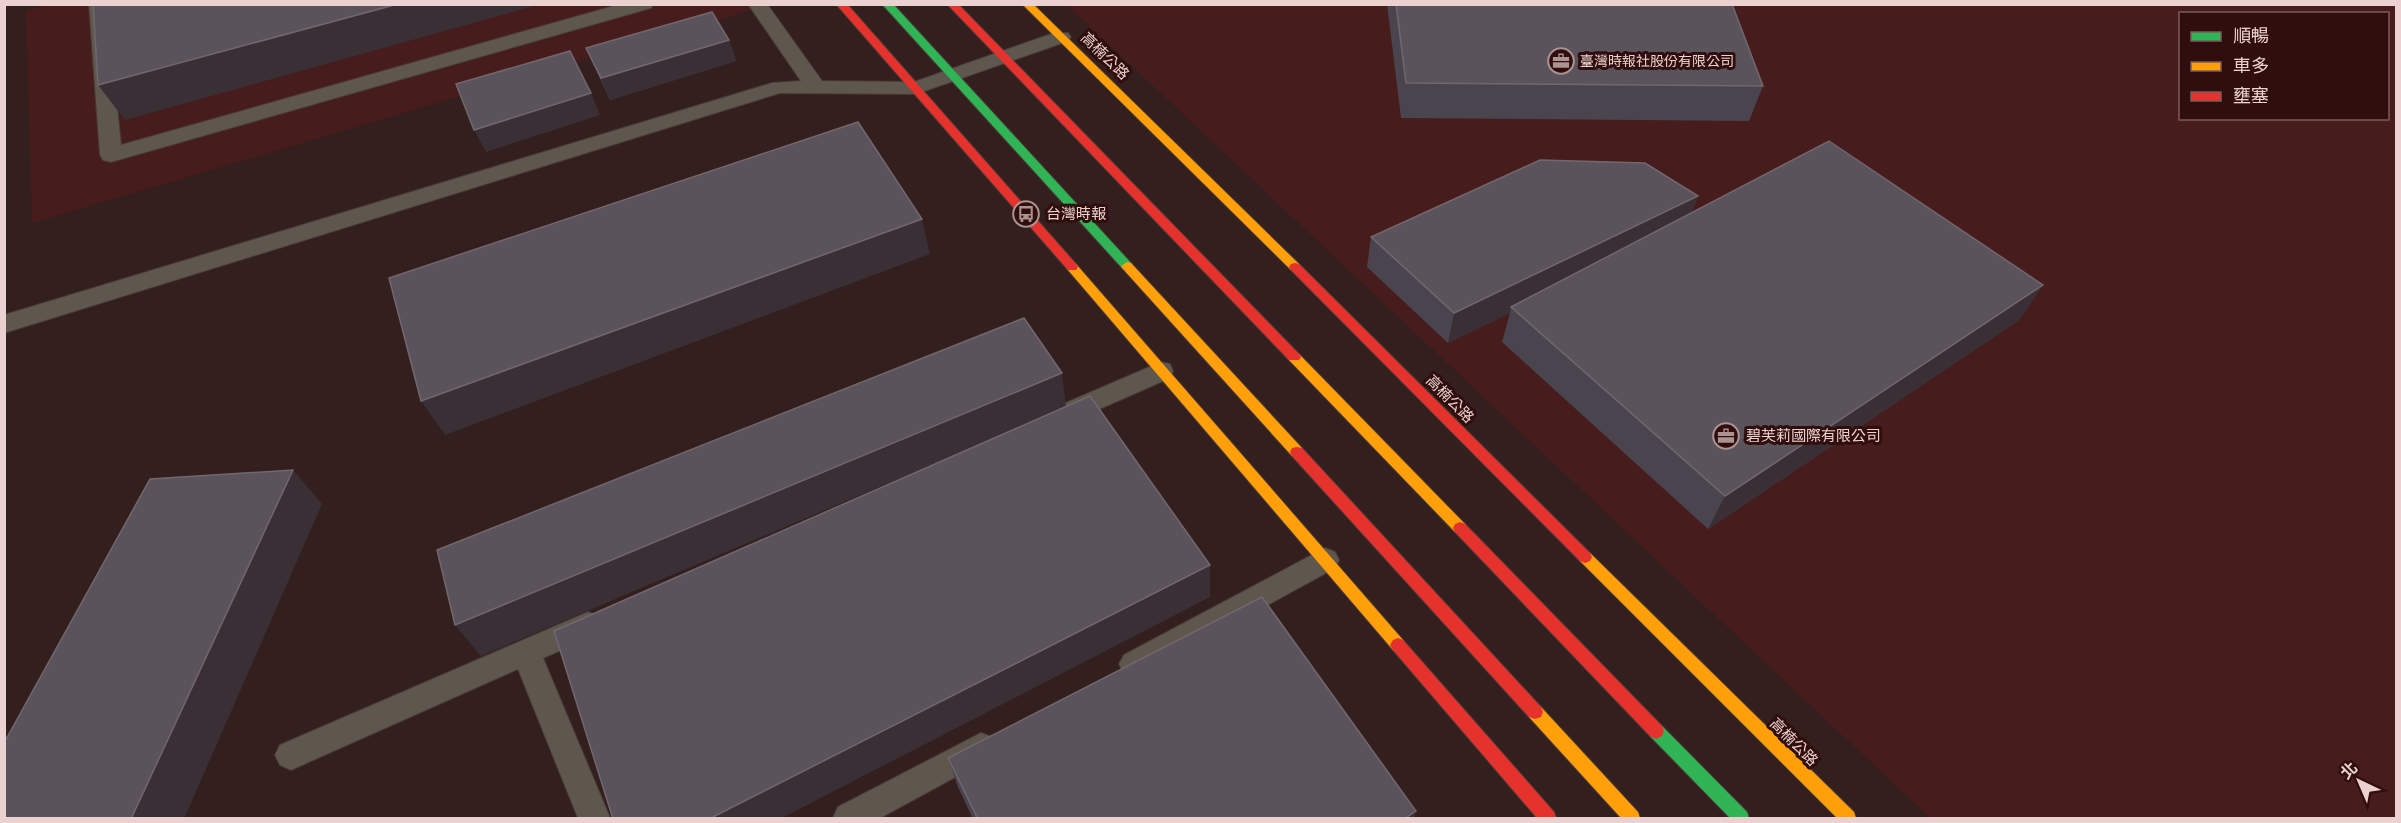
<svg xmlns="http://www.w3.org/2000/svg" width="2401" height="823" font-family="'Source Serif 4','Noto Sans TC',serif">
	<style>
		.built { fill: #461d1c; fill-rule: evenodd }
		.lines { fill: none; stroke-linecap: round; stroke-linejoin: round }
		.lane-casing { stroke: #4b3a38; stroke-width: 2 }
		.fast-casing { stroke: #4b3a38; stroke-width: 2 }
		.slow-casing { stroke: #4b3a38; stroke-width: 2 }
		.jam-casing { stroke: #4b3a38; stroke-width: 2 }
		.lane { fill: #5e574e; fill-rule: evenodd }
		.fast { fill: #30b455; fill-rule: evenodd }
		.slow { fill: #ff9f0a; fill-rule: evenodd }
		.jam { fill: #e5322d; fill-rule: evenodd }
		.wall { fill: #4a444e }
		.shaded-wall { fill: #3a2f35 }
		.building { fill: #5b535c; stroke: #72676e; stroke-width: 1.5 }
		.labels { text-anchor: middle; stroke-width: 6; stroke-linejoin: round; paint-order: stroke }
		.far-poi-label { font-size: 14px; fill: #ebd1cf; stroke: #300e0d; text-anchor: start }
		.street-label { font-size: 15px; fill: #ebd1cf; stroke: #300e0d }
		.poi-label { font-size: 15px; fill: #ebd1cf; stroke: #300e0d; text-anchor: start }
	</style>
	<rect width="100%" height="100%" fill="#331f1e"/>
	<!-- built -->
	<path class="built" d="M 52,4 L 768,5 L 32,223 L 26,11 Z
		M 1067,5 L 2396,5 L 2396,818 L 1930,818 ZM 2180,14 L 2388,14 L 2388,118 L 2180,118 Z"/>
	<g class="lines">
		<!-- lane casing -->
		<g class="lane-casing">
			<path id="lane" d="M 89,4 L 113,4 L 107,9 L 121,145 L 621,4 L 653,4 L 651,8 L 111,162 L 103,160 L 100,155 Z
				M 748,4 L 767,4 L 822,81 L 914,82 L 1054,33 L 1068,33 L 1071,37 L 1068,41 L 916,94 L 780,93 L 4,333 L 4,315 L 772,83 L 801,81 Z
				M 1161,362 L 1170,364 L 1173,371 L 1170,378 L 1063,425 L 1054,422 L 1050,415 L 1054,408 Z
				M 1325,548 L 1335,552 L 1339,560 L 1335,568 L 1144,673 L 1134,677 L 1124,673 L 1119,664 L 1124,655 Z
				M 588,612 L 598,616 L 603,625 L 598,634 L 543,658 L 610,818 L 578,818 L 518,669 L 302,765 L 291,770 L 280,765 L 275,755 L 280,745 Z
				M 981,733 L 992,737 L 997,747 L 992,757 L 880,818 L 833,818 L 838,807 Z"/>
		</g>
		<!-- fast casing -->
		<g class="fast-casing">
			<path id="fast" d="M 882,4 L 893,4 L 1131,263 L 1133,266 L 1131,269 L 1123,269 Z
				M 1656,723 L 1662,726 L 1747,812 L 1749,818 L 1730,818 L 1650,736 L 1648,731 L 1650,726 Z"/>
		</g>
		<!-- slow casing -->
		<g class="slow-casing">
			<path id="slow" d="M 1022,4 L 1033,4 L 1299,264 L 1301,267 L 1299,270 L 1291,270 Z
				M 1127,262 L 1131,263 L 1302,448 L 1304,452 L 1302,456 L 1292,456 L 1123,269 L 1121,266 Z
				M 1072,263 L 1076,264 L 1403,640 L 1406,645 L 1403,650 L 1398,652 L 1393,650 L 1068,270 L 1066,267 L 1068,264 Z
				M 1294,352 L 1299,354 L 1465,524 L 1467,528 L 1465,532 L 1460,534 L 1455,532 L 1289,360 L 1287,357 Z
				M 1585,551 L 1590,553 L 1854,812 L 1856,818 L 1837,818 L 1580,561 L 1578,557 L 1580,553 Z
				M 1535,705 L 1541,707 L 1638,812 L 1640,818 L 1621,818 L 1529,717 L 1527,712 L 1529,707 Z"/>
		</g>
		<!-- jam casing -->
		<g class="jam-casing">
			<path id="jam" d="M 836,4 L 847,4 L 1076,264 L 1078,267 L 1076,270 L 1068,270 Z
				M 947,4 L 958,4 L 1299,354 L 1301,357 L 1299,360 L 1289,360 Z
				M 1295,263 L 1299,264 L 1590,553 L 1592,557 L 1590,561 L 1585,563 L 1580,561 L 1291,270 L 1289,267 L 1291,264 Z
				M 1297,447 L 1302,448 L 1541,707 L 1543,712 L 1541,717 L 1535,719 L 1529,717 L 1292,456 L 1290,452 L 1292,448 Z
				M 1460,522 L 1465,524 L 1662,726 L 1664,731 L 1662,736 L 1656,739 L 1650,736 L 1455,532 L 1453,528 L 1455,524 Z
				M 1398,638 L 1403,640 L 1554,812 L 1556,818 L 1537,818 L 1393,650 L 1390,645 L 1393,640 Z"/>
		</g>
		<!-- lane -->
		<use href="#lane" class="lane"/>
		<!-- fast -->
		<use href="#fast" class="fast"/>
		<!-- slow -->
		<use href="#slow" class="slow"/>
		<!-- jam -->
		<use href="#jam" class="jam"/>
	</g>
	<!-- wall -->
	<path class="wall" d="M 1387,4 L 1732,4 L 1763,86 L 1749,121 L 1401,118 Z
		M 729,40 L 736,61 L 610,100 L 586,48 Z
		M 1698,196 L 1692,212 L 2043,285 L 2019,320 L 1708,529 L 1502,342 L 1510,313 L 1448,343 L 1367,267 L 1371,237 Z
		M 948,758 L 1416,811 L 1413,819 L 973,819 L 958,787 Z"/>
	<!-- shaded-wall -->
	<path class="shaded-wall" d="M 398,4 L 541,4 L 125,120 L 98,85 Z
		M 729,40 L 736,61 L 610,100 L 601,78 Z
		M 591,93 L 600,115 L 486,152 L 474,130 Z
		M 1698,196 L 1687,225 L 1511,307 L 1510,313 L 1448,343 L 1454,313 Z
		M 922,219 L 930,254 L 445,435 L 421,401 Z
		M 2043,285 L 2019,320 L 1708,529 L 1725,496 Z
		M 1062,373 L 1066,408 L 481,656 L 455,625 Z
		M 293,470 L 322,504 L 184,819 L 131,819 Z
		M 1210,565 L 1210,597 L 780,819 L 709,819 Z
		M 1416,811 L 1413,819 L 1404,819 Z"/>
	<!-- building -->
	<path class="building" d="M 93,4 L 398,4 L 98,85 Z
		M 1396,4 L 1732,4 L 1763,86 L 1406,83 Z
		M 712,12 L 729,40 L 601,78 L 586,48 Z
		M 570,51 L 591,93 L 474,130 L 456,84 Z
		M 858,122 L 922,219 L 421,401 L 389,278 Z
		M 1829,141 L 2043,285 L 1725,496 L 1511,307 Z
		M 1540,160 L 1645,163 L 1698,196 L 1454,313 L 1371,237 Z
		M 1024,318 L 1062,373 L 455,625 L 437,550 Z
		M 1090,396 L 1210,565 L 709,819 L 613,819 L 554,631 Z
		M 293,470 L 131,819 L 4,819 L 4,743 L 150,479 Z
		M 1262,597 L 1416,811 L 1404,819 L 978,819 L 948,758 Z"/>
	<!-- icons -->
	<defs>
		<g id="office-ring" transform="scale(1.35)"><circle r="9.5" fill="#300e0d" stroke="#ab9391" stroke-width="1.5"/><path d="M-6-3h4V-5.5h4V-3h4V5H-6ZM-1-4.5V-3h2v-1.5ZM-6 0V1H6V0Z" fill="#ab9391"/></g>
		<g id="bus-ring" transform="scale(1.35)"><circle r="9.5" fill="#300e0d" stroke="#ab9391" stroke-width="1.5"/><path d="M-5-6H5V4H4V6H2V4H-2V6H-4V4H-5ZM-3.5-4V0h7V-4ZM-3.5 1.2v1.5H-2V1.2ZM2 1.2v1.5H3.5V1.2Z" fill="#ab9391"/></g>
	</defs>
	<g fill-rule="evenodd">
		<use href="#office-ring" x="1561" y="61"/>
		<use href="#bus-ring" x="1026" y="214"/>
		<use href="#office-ring" x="1726" y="436"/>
	</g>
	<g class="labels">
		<!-- far-poi labels -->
		<g class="far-poi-label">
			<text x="1580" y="66">臺灣時報社股份有限公司</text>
		</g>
		<!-- street labels -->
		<g class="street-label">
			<text transform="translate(1105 56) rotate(44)" y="5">高楠公路</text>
			<text transform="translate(1450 399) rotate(45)" y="5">高楠公路</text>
			<text transform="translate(1794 742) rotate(45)" y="5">高楠公路</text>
		</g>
		<!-- poi labels -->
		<g class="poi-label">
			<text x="1046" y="219">台灣時報</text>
			<text x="1746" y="441">碧芙莉國際有限公司</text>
		</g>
	</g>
	<!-- border -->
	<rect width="2401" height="823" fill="none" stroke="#ebd1cf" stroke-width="12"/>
	<!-- legend -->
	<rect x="2179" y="12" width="210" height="108" fill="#300e0d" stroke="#7b5c5b" stroke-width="1.5"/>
	<rect x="2191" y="32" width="30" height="9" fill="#30b455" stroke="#7b5c5b" stroke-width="1.5"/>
	<text x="2233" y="42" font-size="18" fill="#ebd1cf">順暢</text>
	<rect x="2191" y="62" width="30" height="9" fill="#ff9f0a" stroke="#7b5c5b" stroke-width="1.5"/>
	<text x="2233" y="72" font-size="18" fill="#ebd1cf">車多</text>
	<rect x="2191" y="92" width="30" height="9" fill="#e5322d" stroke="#7b5c5b" stroke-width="1.5"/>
	<text x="2233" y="102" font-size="18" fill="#ebd1cf">壅塞</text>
	<!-- north arrow -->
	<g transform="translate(2359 781) rotate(316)" stroke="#300e0d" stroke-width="4.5" paint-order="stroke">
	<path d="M0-4.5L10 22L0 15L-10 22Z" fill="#ebd1cf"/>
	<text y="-9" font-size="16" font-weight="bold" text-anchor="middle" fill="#ebd1cf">北</text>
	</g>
</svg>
